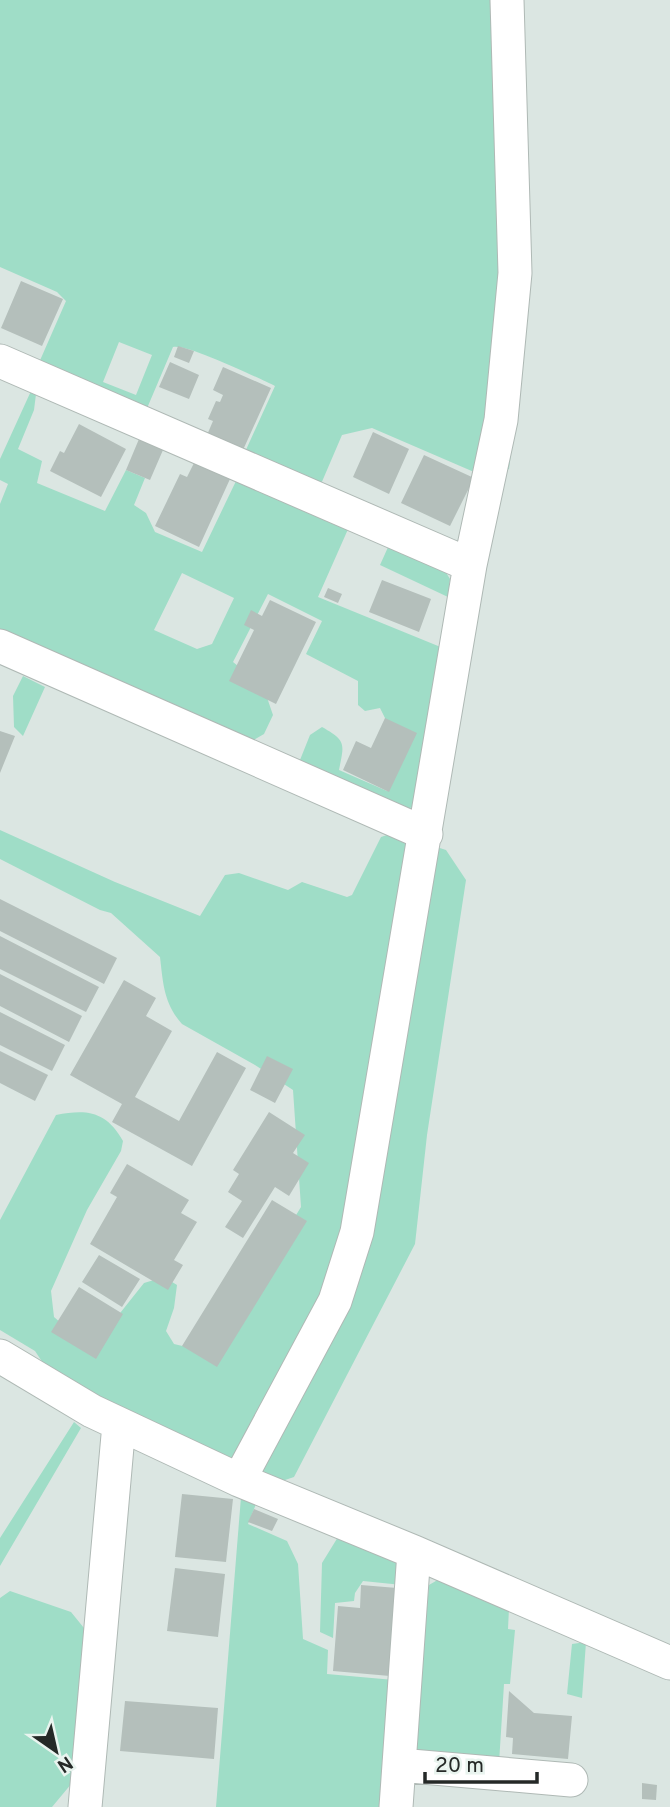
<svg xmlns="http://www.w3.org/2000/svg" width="670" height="1807" font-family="Overpass,sans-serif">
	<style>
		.green { fill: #9fddc7; fill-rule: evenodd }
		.building { fill: #b4bfbb }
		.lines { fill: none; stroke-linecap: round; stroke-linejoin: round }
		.minor-casing { stroke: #afb9b5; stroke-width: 35 }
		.minor { stroke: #fff; stroke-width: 33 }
	</style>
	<rect width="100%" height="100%" fill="#dbe6e2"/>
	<!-- green -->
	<path class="green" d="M 0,0 L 522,0 L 517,405 L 509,469 L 495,475 L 481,475 L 372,428 L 342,435 L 321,484 L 245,452 L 275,386 C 258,378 186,343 173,347 L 145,413 L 38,365 L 66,301 L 57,292 L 0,267 ZM 119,342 L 152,355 L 136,395 L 103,382 Z
		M 31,391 L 36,394 L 34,410 L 18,449 L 42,461 L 37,483 L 105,511 L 126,470 L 145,478 L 134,505 L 146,513 L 155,532 L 202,552 L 236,481 L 349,527 L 318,597 L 443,648 L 419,805 L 407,809 L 300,760 L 310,735 L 322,727 C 347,741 344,744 339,770 L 387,791 L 385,718 L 380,708 L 365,711 L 358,705 L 358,681 L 306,654 L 322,621 L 268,594 L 233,662 L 263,686 L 273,715 L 264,734 L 252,741 L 180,714 L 171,703 L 0,631 L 0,504 L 8,484 L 0,480 L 0,459 ZM 182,573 L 234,598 L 212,644 L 197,649 L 154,630 Z
		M 389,545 L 445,571 L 450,579 L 448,597 L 380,565 Z
		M 23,676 L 45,687 L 23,736 L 14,727 L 13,696 Z
		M 0,830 L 115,882 L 200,916 L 225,875 L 239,873 L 288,890 L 302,882 L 347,897 L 352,895 L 381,837 L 393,833 L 446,850 L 466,880 L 427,1135 L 415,1244 L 294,1477 L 276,1483 L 49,1372 L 35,1351 L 0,1330 L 0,1220 L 56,1115 C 87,1109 106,1111 123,1141 L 121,1151 L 87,1210 L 51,1291 L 54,1317 L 85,1344 L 101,1337 L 144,1283 L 164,1277 L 177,1285 L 174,1308 L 166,1331 L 174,1344 L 212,1353 L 301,1207 L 293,1090 L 255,1065 L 182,1024 C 164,1004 163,983 160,957 L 111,913 L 100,910 L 0,859 Z
		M 74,1422 L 81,1428 L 0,1566 L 0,1538 Z
		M 241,1497 L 256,1504 L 248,1524 L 287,1541 L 298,1564 L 303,1639 L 328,1650 L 327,1674 L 394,1680 L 385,1807 L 216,1807 Z
		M 338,1537 L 393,1558 L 403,1569 L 402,1585 L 363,1581 L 355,1593 L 354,1601 L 335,1603 L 333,1638 L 320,1632 L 322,1563 Z
		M 441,1578 L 509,1608 L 508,1629 L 515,1630 L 510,1684 L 504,1684 L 499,1763 L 414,1755 L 429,1585 Z
		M 10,1591 L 71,1612 L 88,1633 L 72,1783 L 52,1807 L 0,1807 L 0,1598 Z
		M 586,1642 L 582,1698 L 567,1694 L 572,1644 Z"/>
	<!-- building -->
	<path class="building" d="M 21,281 L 63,299 L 42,346 L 1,328 Z
		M 178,346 L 194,351 L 189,363 L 174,357 Z
		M 170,362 L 199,375 L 189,399 L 159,387 Z
		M 223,367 L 271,388 L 243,450 L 207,435 L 213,421 L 208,419 L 216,401 L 220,402 L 223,395 L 213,390 Z
		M 79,424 L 126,449 L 101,497 L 50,471 L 60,451 L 64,453 Z
		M 373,432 L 409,449 L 389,494 L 353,477 Z
		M 139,439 L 163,450 L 150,480 L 126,470 Z
		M 424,455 L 474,478 L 450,526 L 401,503 Z
		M 194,463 L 230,479 L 199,547 L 155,526 L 180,474 L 187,477 Z
		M 382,580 L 431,599 L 419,632 L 369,612 Z
		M 328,588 L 342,594 L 338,603 L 324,597 Z
		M 270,600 L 316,622 L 276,704 L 229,681 L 254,630 L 244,625 L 251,610 L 262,616 Z
		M 385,718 L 417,733 L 389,792 L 343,770 L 356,741 L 371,748 Z
		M 0,731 L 15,736 L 0,773 Z
		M 0,899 L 117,958 L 104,984 L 0,931 Z
		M 0,936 L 99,987 L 86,1012 L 0,969 Z
		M 0,974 L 82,1016 L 69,1042 L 0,1006 Z
		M 124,980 L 156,998 L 146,1016 L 172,1031 L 135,1097 L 179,1121 L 217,1052 L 246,1068 L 192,1166 L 112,1122 L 122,1104 L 70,1075 Z
		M 0,1012 L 65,1045 L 52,1071 L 0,1045 Z
		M 0,1051 L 48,1075 L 35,1101 L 0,1083 Z
		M 267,1056 L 293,1069 L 275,1103 L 250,1090 Z
		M 269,1112 L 305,1135 L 293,1153 L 309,1163 L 289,1196 L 275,1187 L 243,1238 L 225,1227 L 242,1201 L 228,1192 L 239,1174 L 233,1170 Z
		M 127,1164 L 189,1200 L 181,1213 L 197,1222 L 174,1260 L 183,1265 L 168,1290 L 90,1244 L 117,1197 L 110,1193 Z
		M 272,1200 L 307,1221 L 217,1367 L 182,1346 Z
		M 99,1255 L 140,1279 L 122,1307 L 82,1282 Z
		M 79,1287 L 123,1314 L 96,1359 L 51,1332 Z
		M 182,1494 L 233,1499 L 226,1562 L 175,1557 Z
		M 254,1509 L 278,1519 L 272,1531 L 248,1522 Z
		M 175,1568 L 225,1574 L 218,1637 L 167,1631 Z
		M 361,1585 L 397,1588 L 390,1676 L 333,1671 L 338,1606 L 360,1608 Z
		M 509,1691 L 534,1713 L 572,1716 L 568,1759 L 512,1754 L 513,1738 L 506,1737 Z
		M 125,1701 L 218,1708 L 214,1759 L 120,1751 Z
		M 642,1783 L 657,1785 L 656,1800 L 642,1799 Z"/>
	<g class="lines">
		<!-- minor casing -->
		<g class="minor-casing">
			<path id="minor" d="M 0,361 L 470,565
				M 0,646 L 426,834
				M 0,1356 L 92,1411 L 239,1480 L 414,1552 L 670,1663
				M 239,1480 L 335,1301 L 357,1232 L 470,565 L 501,420 L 515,273 L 507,0
				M 399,1765 L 571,1780
				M 85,1807 L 119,1424
				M 396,1807 L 414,1552"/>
		</g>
		<!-- minor -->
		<use href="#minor" class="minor"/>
	</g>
	<!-- north arrow -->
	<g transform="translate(56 1751) rotate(146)" stroke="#e9f4ef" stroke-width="5" paint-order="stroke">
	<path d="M0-5L12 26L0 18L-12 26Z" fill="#252927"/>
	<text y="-10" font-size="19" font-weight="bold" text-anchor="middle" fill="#252927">N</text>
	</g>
	<!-- scale -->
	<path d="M425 1772v10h112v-10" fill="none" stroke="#252927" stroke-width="3.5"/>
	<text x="435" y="1772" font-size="21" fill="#252927" stroke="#e9f4ef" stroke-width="5" paint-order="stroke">20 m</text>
</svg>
